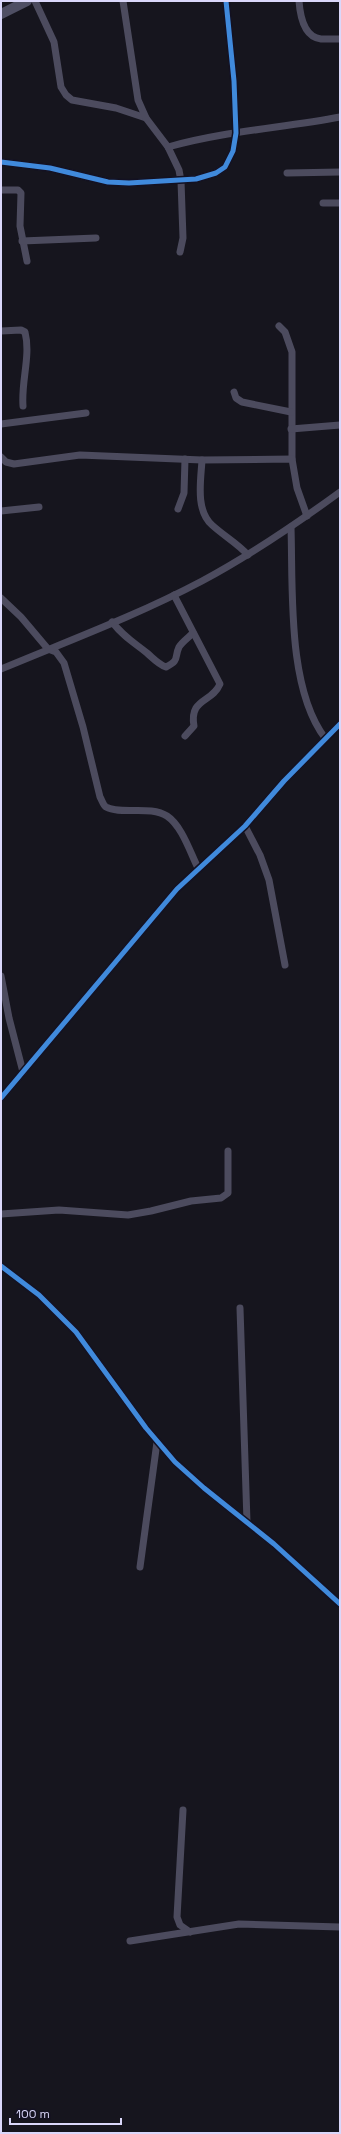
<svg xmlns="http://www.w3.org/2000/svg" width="341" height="2134" font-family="'Space Grotesk',sans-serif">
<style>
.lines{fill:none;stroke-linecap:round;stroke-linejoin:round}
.street{stroke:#4c4b5e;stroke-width:7}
.secondary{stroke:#4f4f64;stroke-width:10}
.cycleway-casing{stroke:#131122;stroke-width:8}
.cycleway{stroke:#408adc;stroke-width:5}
</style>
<rect width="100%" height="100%" fill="#16151e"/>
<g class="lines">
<g class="street">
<polyline points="35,1 54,42 61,87 66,95 72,100 116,108 146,118"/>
<polyline points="123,1 138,100 146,118 168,147 179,170 181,181 183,238 180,252"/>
<path d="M299,1C300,15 304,37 321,39C327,39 334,39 340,39"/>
<path d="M168,147C224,131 283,128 340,117"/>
<polyline points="1,162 50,168 108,182 129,183 196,179 216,173 225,167 233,151 236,133 234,81 226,1"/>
<polyline points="287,173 340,172"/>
<polyline points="1,190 18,190 21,193 20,226 27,261"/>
<polyline points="323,203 340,203"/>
<polyline points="22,241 96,238"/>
<polyline points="279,326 285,332 292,352 292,459"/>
<path d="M1,331L21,330L25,332C31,356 21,381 23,406"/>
<polyline points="234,392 236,398 242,402 291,412"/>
<polyline points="1,424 86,413"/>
<polyline points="291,429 340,425"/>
<polyline points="1,457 6,462 14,464 80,455 202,460 292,459 297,488 307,516"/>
<path d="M202,460C201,479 195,510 212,525C224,536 237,543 248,555"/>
<polyline points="178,509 184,493 185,459"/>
<polyline points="1,511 39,507"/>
<path d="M291,527C293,589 287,688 325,738"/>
<path d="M174,595L220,684C212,703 189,698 194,726L185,736"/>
<path d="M1,598L21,617L48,649L56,652L64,663L83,727L100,797C102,800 103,805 106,807C120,815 151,805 167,816C182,826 190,852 198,868"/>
<path d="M112,622C125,638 132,641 147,653C154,659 158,664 166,667C180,660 174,658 179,647C182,642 189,637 193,633"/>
<path d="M1,669C68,641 138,615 202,581C251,555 296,524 340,492"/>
<polyline points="245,826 260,855 269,880 285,965"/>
<polyline points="1,976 9,1018 23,1072"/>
<polyline points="1,1098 177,889 245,826 284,781 340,724"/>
<polyline points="1,1214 59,1210 128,1215 151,1211 191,1201 221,1198 228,1193 228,1151"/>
<polyline points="1,1266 39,1295 76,1332 146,1428 175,1462 204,1488 274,1544 340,1604"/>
<polyline points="240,1308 247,1522"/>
<polyline points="140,1567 157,1442"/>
<polyline points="183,1810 177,1917 180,1925 190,1932"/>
<polyline points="130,1941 239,1924 340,1927"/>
</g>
<polyline class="secondary" points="1,14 27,1"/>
<defs>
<g id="cycleway">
<polyline points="1,162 50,168 108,182 129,183 196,179 216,173 225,167 233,151 236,133 234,81 226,1"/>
<polyline points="1,1098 177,889 245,826 284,781 340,724"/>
<polyline points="1,1266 39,1295 76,1332 146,1428 175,1462 204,1488 274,1544 340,1604"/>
</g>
</defs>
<use href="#cycleway" class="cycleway-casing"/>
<use href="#cycleway" class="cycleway"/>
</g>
<rect width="341" height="2134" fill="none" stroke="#dad7fa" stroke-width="4"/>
<path d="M10 2118v6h111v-6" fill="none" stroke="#dad7fa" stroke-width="2"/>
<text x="16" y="2118" font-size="12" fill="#dad7fa" stroke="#131122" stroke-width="3" paint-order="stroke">100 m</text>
</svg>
